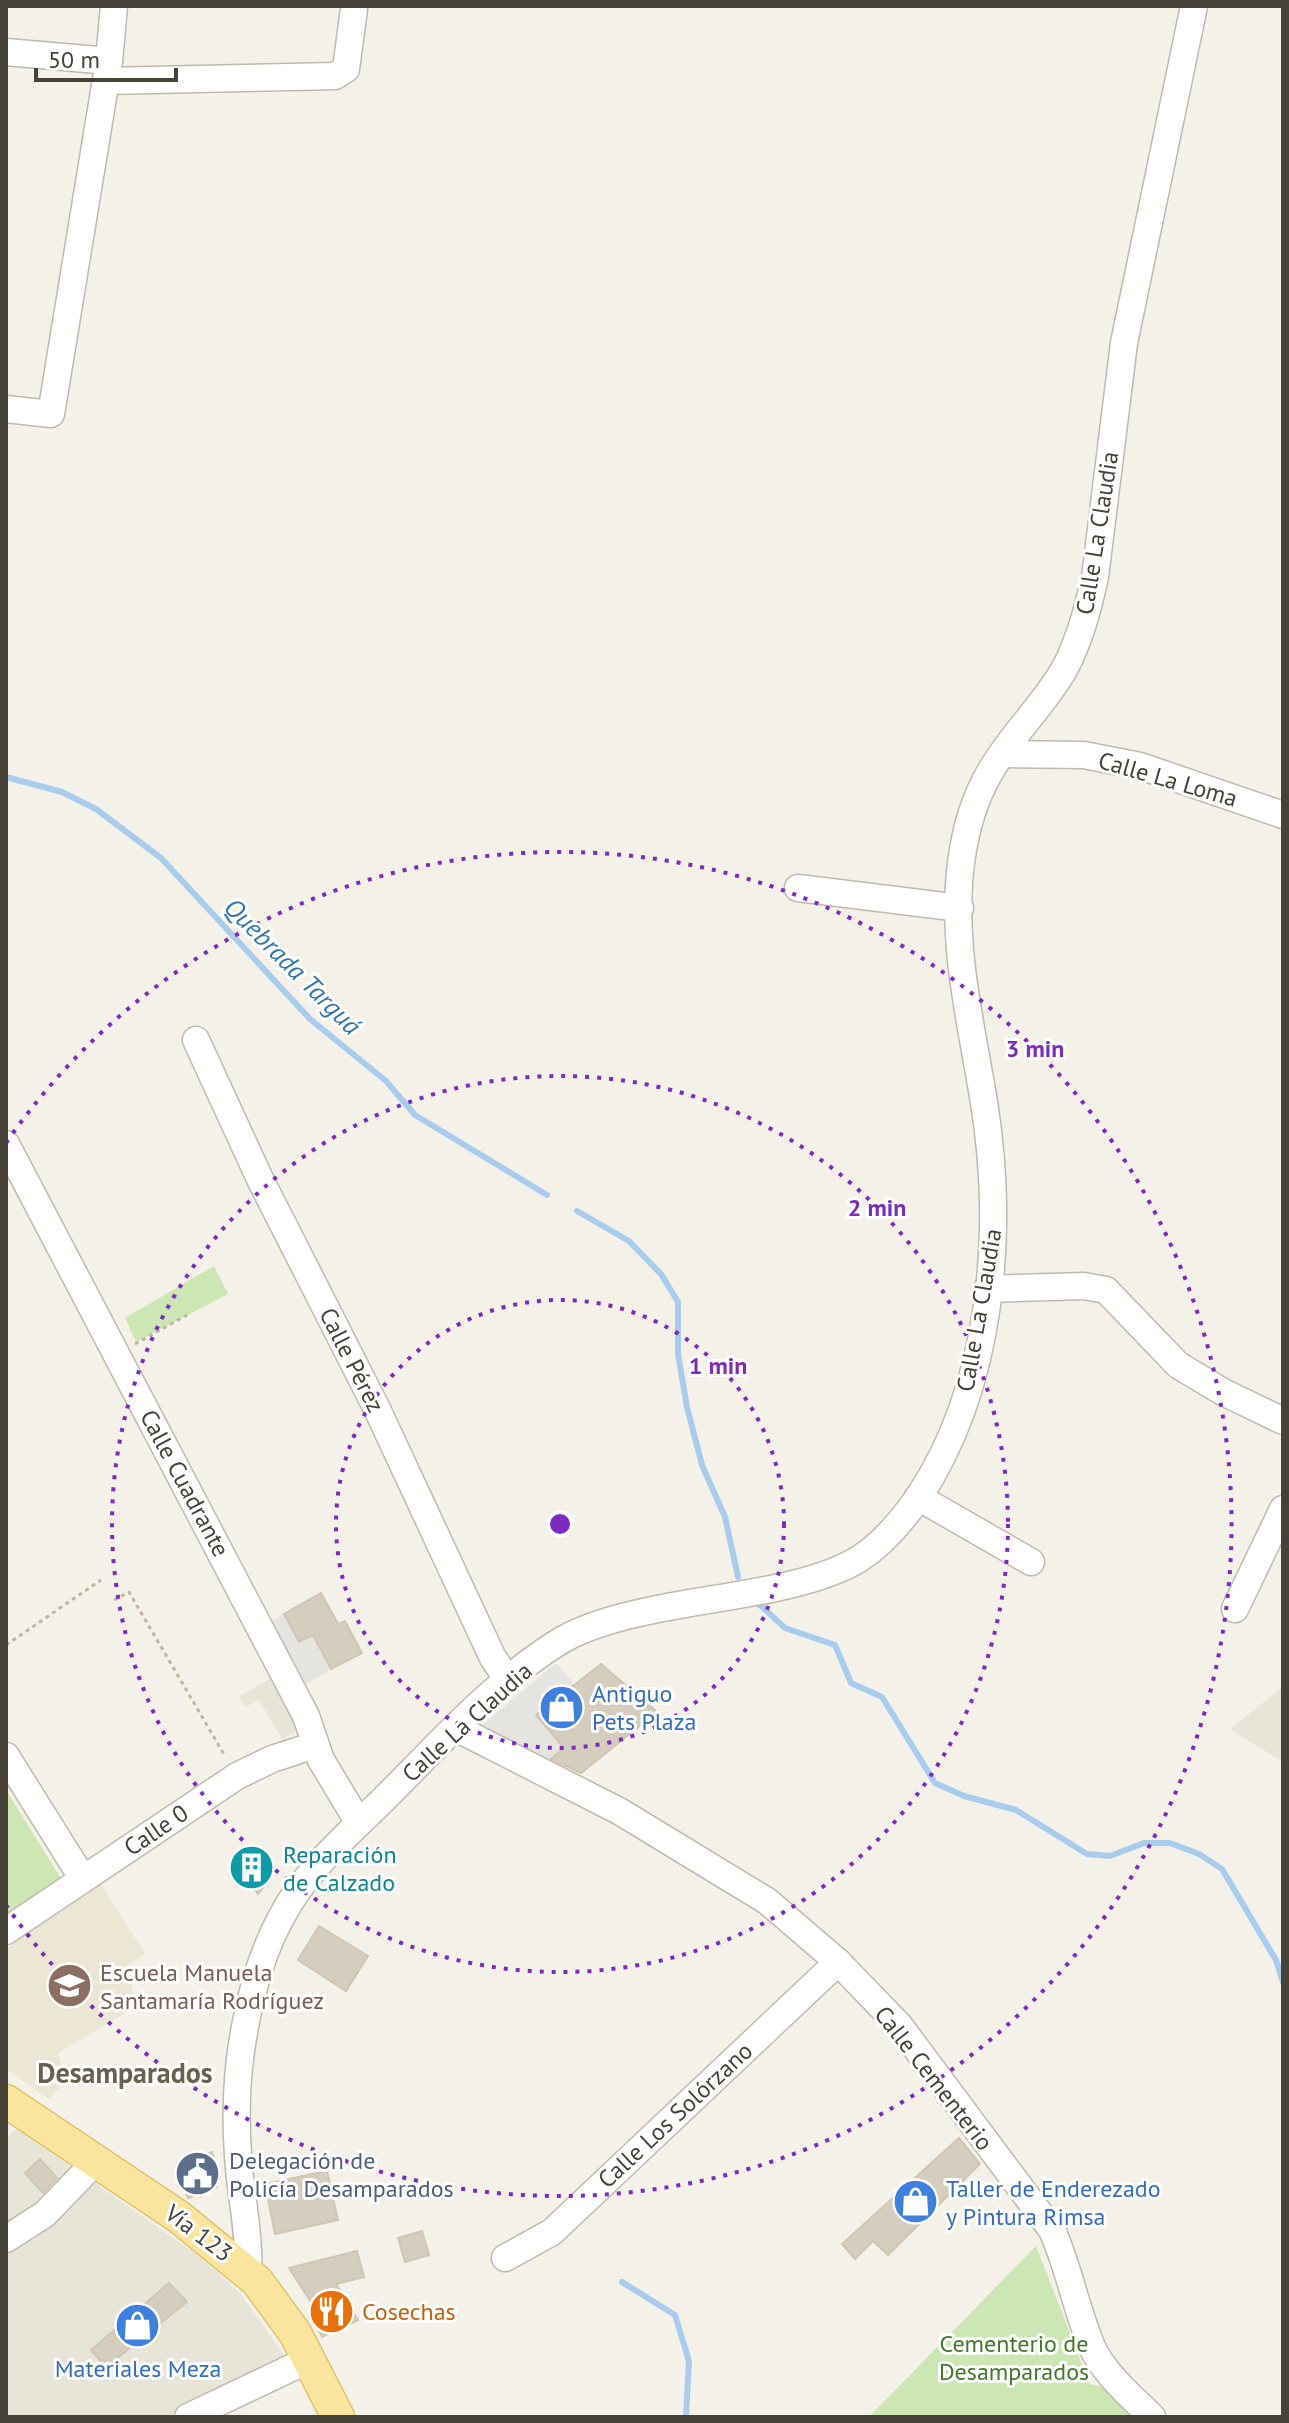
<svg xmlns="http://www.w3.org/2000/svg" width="1289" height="2423" font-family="'PT Sans',sans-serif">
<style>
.residential{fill:#e7e4d8}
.education{fill:#ece7d4}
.green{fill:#cce6b4}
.parking{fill:#e5e4e1}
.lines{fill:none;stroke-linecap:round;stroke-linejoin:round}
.stream{stroke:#a9cced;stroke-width:6}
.building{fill:#d5cebf;stroke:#cfc6b3;stroke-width:2}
.minor-casing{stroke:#bfbaac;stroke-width:29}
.major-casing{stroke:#dec46d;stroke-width:35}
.path{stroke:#c0b69e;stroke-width:3;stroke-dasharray:4 4;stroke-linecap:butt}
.minor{stroke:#fff;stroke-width:26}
.major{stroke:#f9e59d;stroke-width:32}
.ring{fill:none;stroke:#7b2cbf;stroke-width:4;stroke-dasharray:4 8}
.labels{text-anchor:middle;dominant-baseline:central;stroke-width:6;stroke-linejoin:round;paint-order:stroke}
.street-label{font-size:24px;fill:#474238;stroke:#fff}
.shop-label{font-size:24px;fill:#366cbe;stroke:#fff;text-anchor:start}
.culture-label{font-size:24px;fill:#0d838f;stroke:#fff;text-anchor:start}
.education-label{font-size:24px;fill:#785e54;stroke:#fff;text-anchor:start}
.service-label{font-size:24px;fill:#4e5e75;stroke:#fff;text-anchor:start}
.food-label{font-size:24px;fill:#c56008;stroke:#fff;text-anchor:start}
.park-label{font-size:24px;fill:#44772d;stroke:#fff}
.water-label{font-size:26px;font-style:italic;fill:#3573af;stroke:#fff}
.quarter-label{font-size:28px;font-weight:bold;fill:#69614f;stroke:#fff}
.centre{fill:#7b2cbf;stroke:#fff;stroke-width:4}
.ring-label{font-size:24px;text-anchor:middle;font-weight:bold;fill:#7b2cbf;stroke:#fff;stroke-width:6;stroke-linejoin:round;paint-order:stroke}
</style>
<rect width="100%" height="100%" fill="#f4f1e9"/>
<g class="residential">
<polygon points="270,1679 298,1730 282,1739 259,1700 245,1707 239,1696"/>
<polygon points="1283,1687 1283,1762 1230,1729"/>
<polygon points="17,2129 195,2253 240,2293 301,2379 218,2417 6,2417 6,2138"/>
</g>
<polygon class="education" points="101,1884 145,1954 129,1964 135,2007 58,2053 65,2082 49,2099 6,2069 6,1949"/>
<g class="green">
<polygon points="214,1266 228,1294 136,1342 125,1318"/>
<polygon points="6,1790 62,1880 6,1918"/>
<polygon points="1036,2246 1090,2384 1102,2387 1131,2417 869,2417"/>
</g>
<g class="parking">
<polygon points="284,1614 299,1642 313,1635 331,1669 306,1685 272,1621"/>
<polygon points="556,1663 573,1683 536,1715 564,1748 546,1763 481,1726"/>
</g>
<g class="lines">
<g class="stream">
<polyline points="6,777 62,792 96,809 161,858 310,1019 386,1081 415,1115 547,1195"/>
<polyline points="577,1211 629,1241 661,1274 678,1302 678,1354 687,1407 702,1465 725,1517 738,1577"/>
<polyline points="759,1604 785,1628 835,1645 851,1683 882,1697 935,1783 964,1796 1016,1810 1087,1854 1110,1856 1144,1843 1170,1843 1199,1854 1222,1869 1276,1960 1283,1982"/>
<polyline points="622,2282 675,2315 689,2361 686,2417"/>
</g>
</g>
<g class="building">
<polygon points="321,1593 338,1624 345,1621 362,1653 331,1669 313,1635 299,1642 284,1614"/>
<polygon points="601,1664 657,1712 581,1773 551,1759 564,1748 536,1715"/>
<polygon points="250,1847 271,1877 258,1894 234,1860"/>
<polygon points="319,1926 368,1956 346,1991 298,1960"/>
<polygon points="959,2138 980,2164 888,2255 873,2241 855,2259 842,2244"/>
<polygon points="212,2152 219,2173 212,2175 217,2187 188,2198 176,2166"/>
<polygon points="40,2159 57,2178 43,2193 25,2173"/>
<polygon points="327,2171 338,2220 275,2234 265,2184"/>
<polygon points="422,2231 429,2255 405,2262 398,2238"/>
<polygon points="357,2251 364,2277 336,2284 358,2320 322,2337 310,2313 316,2310 289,2268"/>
<polygon points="169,2283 187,2302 106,2367 91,2350"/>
</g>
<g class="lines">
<defs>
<g id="minor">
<polyline points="6,52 109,61"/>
<polyline points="106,81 335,76 346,69 354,9"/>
<polyline points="6,409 51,414 109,61 114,6"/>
<polyline points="1003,754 1084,755 1140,766 1283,815"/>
<polyline points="798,888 960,908"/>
<polyline points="196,1040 260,1179 378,1411 493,1658 508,1680"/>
<polyline points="6,1144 306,1716 321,1760 359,1823"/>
<polyline points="987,1289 1084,1286 1106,1290 1178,1365 1223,1392 1283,1421"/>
<polyline points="918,1497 1031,1562"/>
<polyline points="1235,1609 1283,1509"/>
<path d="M456,1728L619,1811L767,1901L838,1962L899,2025L1052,2230C1069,2268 1076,2309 1092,2347C1105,2375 1131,2396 1152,2417"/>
<polyline points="6,1756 83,1879"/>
<polyline points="6,1931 237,1776 272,1759 315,1745"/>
<polyline points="6,2239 45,2214 97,2160"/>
<polyline points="505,2258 552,2232 838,1962"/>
<path d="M248,2271C250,2232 240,2194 238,2155C235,2113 237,2068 245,2027C252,1989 263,1950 282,1916C307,1868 349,1834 387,1796C441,1742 496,1680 562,1640C588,1625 623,1616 653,1610C712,1597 809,1590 859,1559C884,1543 902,1521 918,1498C994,1384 1005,1227 983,1096C970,1019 951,942 961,863C965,832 974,799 990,772C1011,735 1044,705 1065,668C1080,639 1088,609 1095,577L1124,343L1194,6"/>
<polyline points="188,2417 310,2359"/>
</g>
<polyline id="major" points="6,2101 179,2217 257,2281 295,2333 338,2417"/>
</defs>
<use href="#minor" class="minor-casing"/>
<use href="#major" class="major-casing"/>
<g class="path">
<polyline points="135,1344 187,1315"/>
<polyline points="114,1600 129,1592 225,1756"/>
<polyline points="6,1645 101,1580"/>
</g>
<use href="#minor" class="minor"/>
<use href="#major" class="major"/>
</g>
<g class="ring">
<circle cx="560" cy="1524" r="224"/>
<circle cx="560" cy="1524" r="448"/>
<path d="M6 1143A672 672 0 1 1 6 1905"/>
</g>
<defs>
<symbol id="shop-disc" viewBox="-11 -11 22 22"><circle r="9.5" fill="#3f7fe0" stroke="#fff"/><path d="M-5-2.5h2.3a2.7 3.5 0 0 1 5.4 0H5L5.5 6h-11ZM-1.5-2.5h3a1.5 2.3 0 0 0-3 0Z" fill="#fff"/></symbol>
<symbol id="building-disc" viewBox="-11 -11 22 22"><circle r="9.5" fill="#0f9aa8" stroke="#fff"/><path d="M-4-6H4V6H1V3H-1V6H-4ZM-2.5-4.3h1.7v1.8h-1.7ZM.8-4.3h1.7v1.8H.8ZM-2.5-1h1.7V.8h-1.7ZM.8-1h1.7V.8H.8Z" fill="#fff"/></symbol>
<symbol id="school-disc" viewBox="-11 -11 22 22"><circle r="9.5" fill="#8d6e63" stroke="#fff"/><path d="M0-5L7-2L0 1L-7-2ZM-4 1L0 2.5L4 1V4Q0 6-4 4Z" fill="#fff"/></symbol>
<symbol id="civic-disc" viewBox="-11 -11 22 22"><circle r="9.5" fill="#5c6f8a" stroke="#fff"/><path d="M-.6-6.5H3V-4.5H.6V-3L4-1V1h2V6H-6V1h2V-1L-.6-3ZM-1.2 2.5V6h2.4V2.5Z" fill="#fff"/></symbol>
<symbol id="restaurant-disc" viewBox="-11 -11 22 22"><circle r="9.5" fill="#e8710a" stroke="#fff"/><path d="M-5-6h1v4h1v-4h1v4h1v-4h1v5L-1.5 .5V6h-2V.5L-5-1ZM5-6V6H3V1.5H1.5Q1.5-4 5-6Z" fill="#fff"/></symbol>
</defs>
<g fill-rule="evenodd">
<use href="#shop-disc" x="536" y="1682" width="51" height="51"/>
<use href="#building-disc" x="226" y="1842" width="51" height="51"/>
<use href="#school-disc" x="44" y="1960" width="51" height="51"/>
<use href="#civic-disc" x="172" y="2148" width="51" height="51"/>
<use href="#shop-disc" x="890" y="2176" width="51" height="51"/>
<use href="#restaurant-disc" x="306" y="2286" width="51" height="51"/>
<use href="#shop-disc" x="112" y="2300" width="51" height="51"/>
</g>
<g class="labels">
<g class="street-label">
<text transform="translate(1097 533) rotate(-81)">Calle La Claudia</text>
<text transform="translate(1168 779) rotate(16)">Calle La Loma</text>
<text transform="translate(979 1310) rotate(-80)">Calle La Claudia</text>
<text transform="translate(352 1360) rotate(63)">Calle Pérez</text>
<text transform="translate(185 1483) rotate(62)">Calle Cuadrante</text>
<text transform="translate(467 1722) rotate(-42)">Calle La Claudia</text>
<text transform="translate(156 1830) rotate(-34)">Calle 0</text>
<text transform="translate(934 2078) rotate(52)">Calle Cementerio</text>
<text transform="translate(675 2115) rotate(-43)">Calle Los Solórzano</text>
<text transform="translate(199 2233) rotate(37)">Vía 123</text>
</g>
<g class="shop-label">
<text x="592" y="1693">Antiguo<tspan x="592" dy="28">Pets Plaza</tspan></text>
<text x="946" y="2188">Taller de Enderezado<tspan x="946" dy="28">y Pintura Rimsa</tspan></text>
<text x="138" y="2368" text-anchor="middle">Materiales Meza</text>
</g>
<g class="culture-label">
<text x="283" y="1854">Reparación<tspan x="283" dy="28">de Calzado</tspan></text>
</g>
<g class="education-label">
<text x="100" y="1972">Escuela Manuela<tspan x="100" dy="28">Santamaría Rodríguez</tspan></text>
</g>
<g class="service-label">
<text x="229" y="2160">Delegación de<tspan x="229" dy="28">Policía Desamparados</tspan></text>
</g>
<g class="food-label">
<text x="362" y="2311">Cosechas</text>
</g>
<g class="park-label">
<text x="1014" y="2343">Cementerio de<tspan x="1014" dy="28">Desamparados</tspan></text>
</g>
<g class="water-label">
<text transform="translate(293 966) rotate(45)">Quebrada Targuá</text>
</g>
<g class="quarter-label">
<text x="125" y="2072">Desamparados</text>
</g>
</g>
<circle cx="560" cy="1524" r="12" class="centre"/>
<g class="ring-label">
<text x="1035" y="1057">3 min</text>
<text x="877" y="1216">2 min</text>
<text x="718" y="1374">1 min</text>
</g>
<rect width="1289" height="2423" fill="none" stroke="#474238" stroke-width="16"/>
<path d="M36 68v12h140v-12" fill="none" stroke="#474238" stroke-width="4"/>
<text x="48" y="68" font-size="24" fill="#474238" stroke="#ffffff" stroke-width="6" paint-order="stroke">50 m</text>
</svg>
